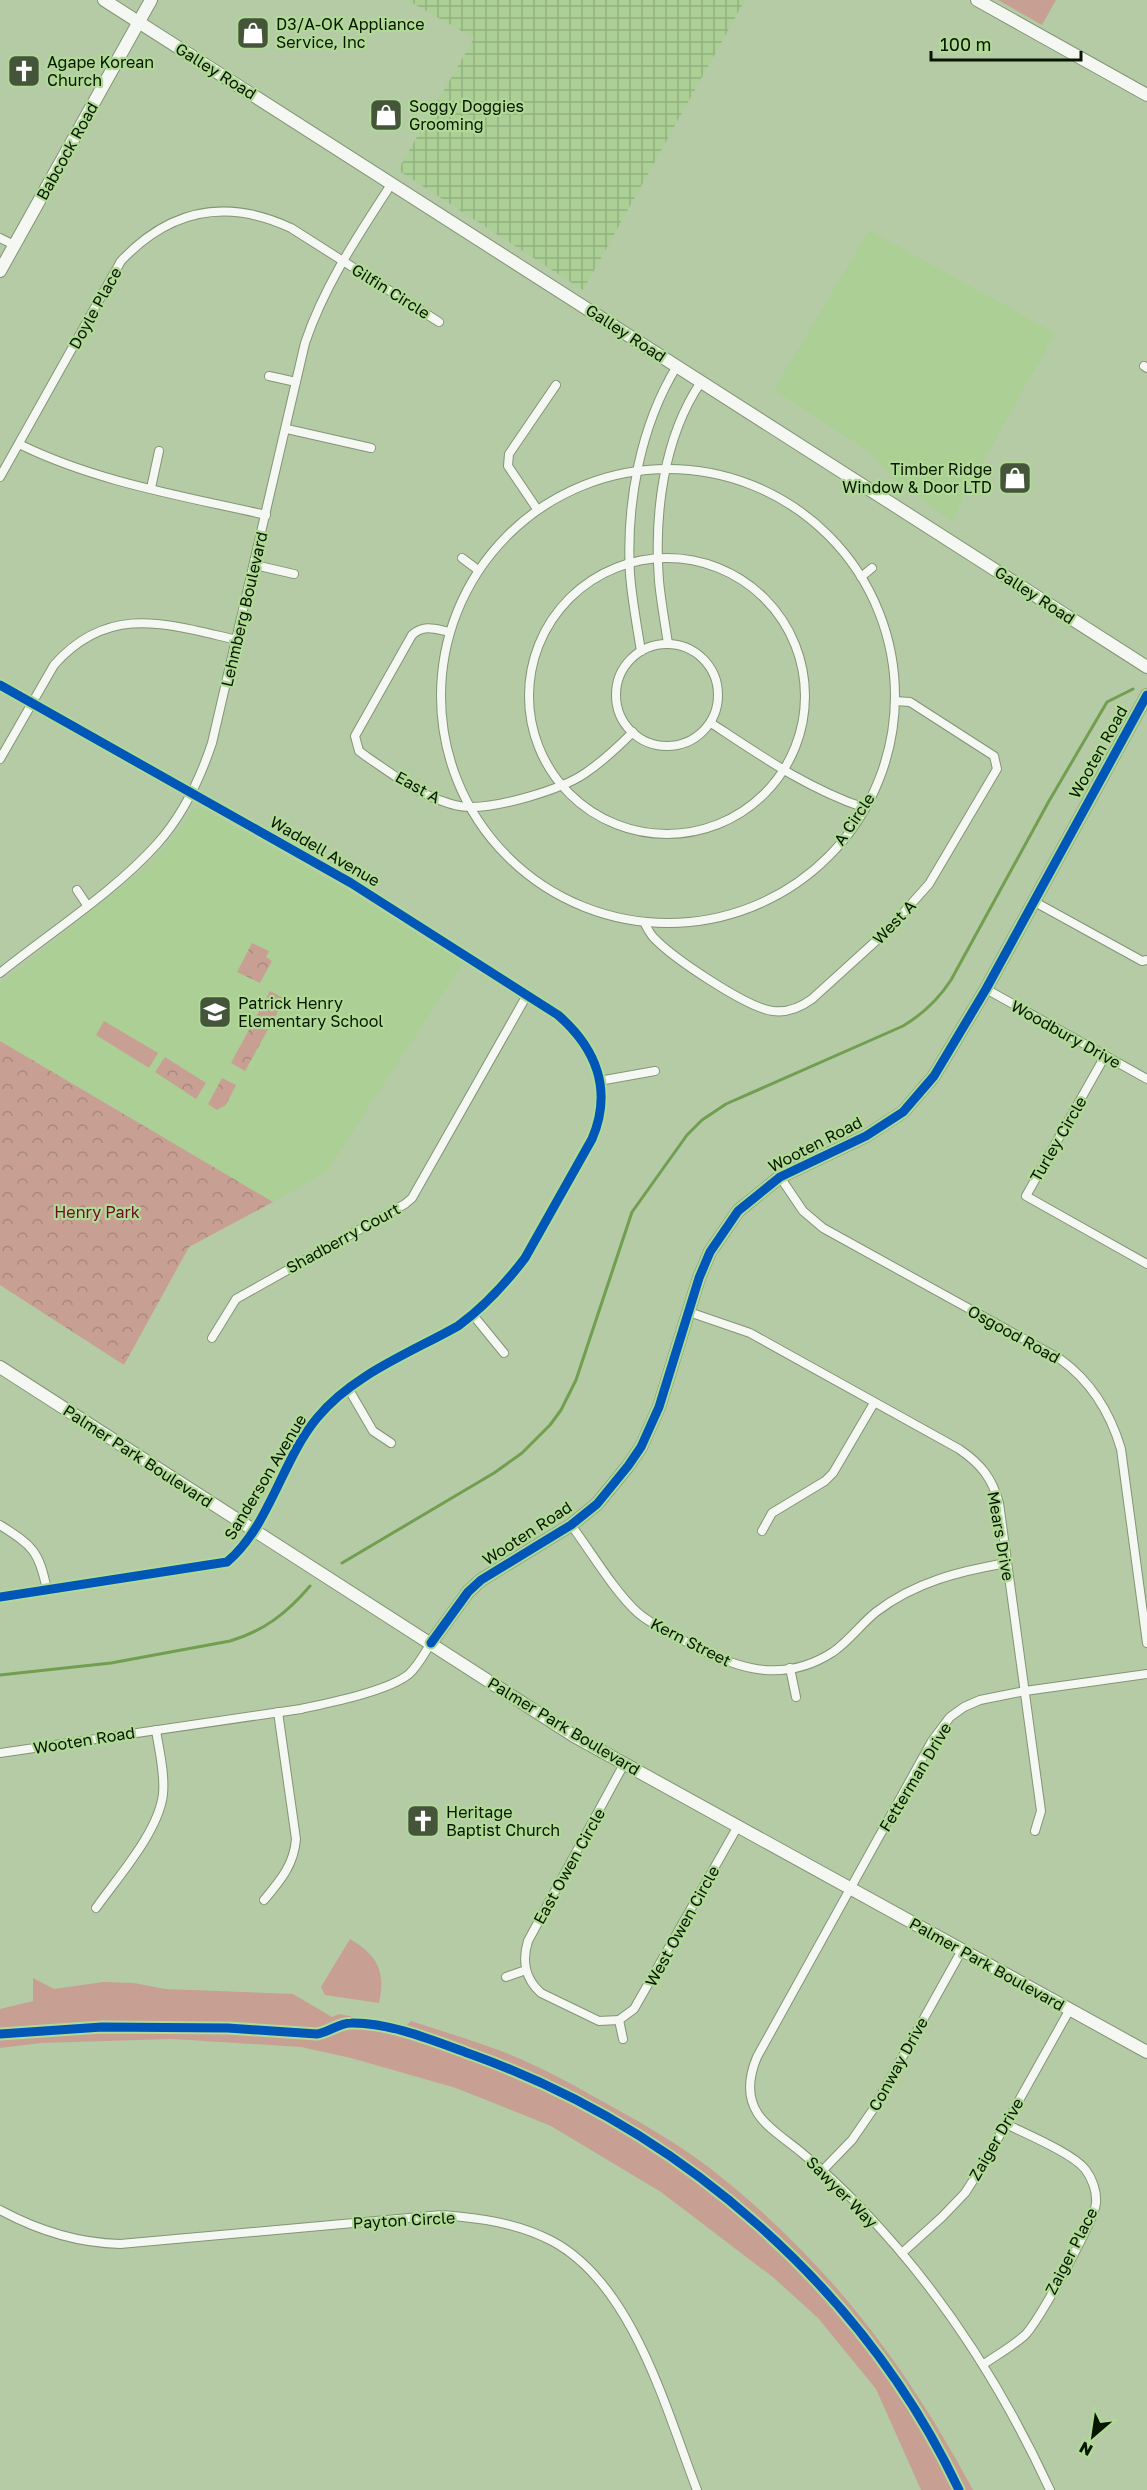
<svg xmlns="http://www.w3.org/2000/svg" width="1147" height="2490" font-family="'Golos Text',sans-serif">
<style>
.built{fill:#accf96}
.industrial{fill:url(#industrial-grid)}
.grass{fill:#c7a093}
.park{fill:url(#park-crowns)}
.lines{fill:none;stroke-linecap:round;stroke-linejoin:round}
.stream{stroke:#729e4f;stroke-width:3}
.street-casing{stroke:#839577;stroke-width:10}
.secondary-casing{stroke:#839577;stroke-width:14}
.street{stroke:#f4f7f2;stroke-width:8}
.secondary{stroke:#f4f7f2;stroke-width:12}
.cycleway-casing{stroke:#b0da96;stroke-width:13}
.cycleway{stroke:#0057b8;stroke-width:9}
.labels{text-anchor:middle;dominant-baseline:central;stroke-width:4.5;stroke-linejoin:round;paint-order:stroke}
.poi-label{font-size:16px;fill:#081600;stroke:#b0da96;text-anchor:start}
.street-label{font-size:16px;fill:#081600;stroke:#b0da96}
.park-label{font-size:16px;fill:#720826;stroke:#b0da96}
</style>
<defs>
<pattern id="industrial-grid" width="8" height="8" patternUnits="userSpaceOnUse" patternTransform="scale(1.5)"><rect width="8" height="8" fill="#accf96"/><path d="M0 4h8M4 0v8" fill="none" stroke="#92b180"/></pattern>
<pattern id="park-crowns" width="20" height="18" patternUnits="userSpaceOnUse" patternTransform="scale(1.5)"><rect width="20" height="18" fill="#c7a093"/><path d="M2 6a3 3 0 1 1 6 0M12 15a3 3 0 1 1 6 0" fill="none" stroke="#a9897d"/></pattern>
</defs>
<rect width="100%" height="100%" fill="#b4cba5"/>
<g class="built">
<polygon points="869,230 1055,333 963,498 953,522 895,480 867,450 774,390"/>
<polygon points="198,806 349,891 463,963 327,1171 273,1202 0,1041 0,984 149,865 171,840 192,810"/>
</g>
<polygon class="industrial" points="407,0 745,0 583,290 398,170 474,38"/>
<g class="grass">
<polygon points="998,0 1056,0 1042,25"/>
<polygon points="104,1021 158,1053 149,1068 96,1035"/>
<path d="M350,1939C377,1955 386,1971 379,2003L325,1995L321,1987Z"/>
<path d="M33,1978L54,1989L103,1982L134,1983L165,1989L293,1994L332,2017L339,2014L405,2027L411,2021C441,2031 472,2040 501,2051C540,2066 575,2086 611,2106C645,2125 680,2145 711,2169C825,2258 905,2363 973,2490H921L876,2389L818,2318L774,2278L661,2192L551,2126L456,2088L351,2058L301,2047L172,2039L41,2043L0,2048V2009L33,2001Z"/>
</g>
<g class="park">
<polygon points="252,943 269,951 266,957 272,961 260,983 237,972"/>
<polygon points="270,991 285,999 245,1071 231,1063"/>
<polygon points="0,1041 273,1202 189,1247 124,1365 0,1285"/>
<polygon points="165,1057 206,1083 196,1099 155,1072"/>
<polygon points="222,1078 236,1085 226,1105 217,1110 208,1104"/>
</g>
<g class="lines">
<g class="stream">
<path d="M342,1563L494,1473L522,1453L550,1425L561,1410L576,1380L632,1212L687,1135L702,1120L726,1104L903,1026C923,1014 938,1000 951,980L1049,801L1107,702L1133,689"/>
<path d="M0,1675L111,1663L230,1641C264,1631 287,1613 310,1586"/>
</g>
<defs>
<g id="street">
<polyline points="0,238 14,245"/>
<polyline points="1144,366 1147,368"/>
<polyline points="269,376 296,382"/>
<polyline points="287,429 371,448"/>
<path d="M19,444C96,482 183,496 266,515"/>
<circle cx="668" cy="696" r="227"/>
<path d="M0,477L121,261C170,209 227,198 291,228L439,322"/>
<polyline points="151,488 159,451"/>
<polyline points="537,509 508,466 509,454 556,385"/>
<polyline points="462,558 478,570"/>
<circle cx="667" cy="696" r="138"/>
<polyline points="255,565 294,574"/>
<polyline points="861,577 872,568"/>
<path d="M450,632C435,629 424,624 412,635L355,736L359,751L367,757C391,773 415,792 442,801C450,804 461,807 469,807C498,808 560,790 584,774C602,762 618,747 633,732"/>
<path d="M668,644C665,623 661,602 659,581C654,515 663,438 701,382"/>
<circle cx="667" cy="695" r="51"/>
<path d="M641,651C637,626 632,600 630,574C626,504 640,426 677,366"/>
<path d="M0,685L351,883L558,1015C596,1048 613,1090 592,1139L525,1258C506,1283 484,1307 458,1326C410,1353 352,1375 317,1418C282,1460 269,1527 227,1562L0,1597"/>
<path d="M711,723C761,756 808,789 865,808"/>
<path d="M0,759L54,665C109,603 167,624 237,640"/>
<polyline points="77,890 87,905"/>
<polyline points="1033,901 1142,961 1147,960"/>
<path d="M644,922C647,928 650,934 654,938C673,958 747,1008 773,1011C788,1013 801,1007 812,999L888,930L929,884L997,769L994,756L910,702L895,701"/>
<path d="M0,973C51,932 114,892 157,844C183,815 200,779 212,743L305,343C325,284 359,234 392,183"/>
<polyline points="986,989 1147,1079"/>
<polyline points="1105,1056 1026,1196 1147,1264"/>
<polyline points="599,1081 655,1071"/>
<path d="M780,1177L803,1211L823,1228L1060,1359C1092,1382 1110,1412 1121,1449L1147,1643"/>
<path d="M689,1312L750,1333L959,1449C981,1464 992,1478 999,1503L1041,1811L1035,1831"/>
<polyline points="473,1315 504,1353"/>
<polyline points="212,1338 236,1299 405,1204 412,1198 527,995"/>
<polyline points="348,1388 373,1431 391,1443"/>
<path d="M0,1525C33,1546 39,1551 47,1590"/>
<path d="M571,1525C590,1550 614,1591 637,1612C649,1623 665,1630 679,1638C729,1666 779,1687 833,1652C849,1641 861,1624 876,1612C915,1582 960,1571 1007,1563"/>
<polyline points="762,1531 772,1513 825,1481 833,1473 874,1403"/>
<polyline points="790,1668 796,1697"/>
<path d="M0,1753L301,1709C328,1703 389,1691 409,1674C418,1666 424,1654 431,1643"/>
<path d="M624,1764L528,1941C522,1960 525,1979 541,1993L599,2021L619,2020L634,2009L738,1826"/>
<path d="M264,1900C280,1881 294,1865 296,1839L278,1712"/>
<path d="M96,1908C118,1877 159,1831 163,1794C165,1773 159,1750 156,1730"/>
<polyline points="506,1977 526,1970"/>
<polyline points="619,2020 623,2039"/>
<polyline points="823,2170 852,2140 874,2108 962,1950"/>
<path d="M0,2210C37,2230 78,2243 120,2244L442,2215C480,2218 518,2223 552,2241C633,2284 666,2410 697,2490"/>
<polyline points="902,2253 942,2217 965,2193 983,2165 1070,2009"/>
<path d="M984,2364C997,2355 1013,2346 1025,2335C1038,2322 1095,2220 1096,2203C1097,2191 1092,2178 1085,2169C1072,2153 1026,2134 1006,2124"/>
<path d="M1050,2490C1002,2386 941,2291 862,2209C843,2189 823,2170 802,2153C788,2141 768,2129 758,2114C746,2096 749,2076 757,2057L932,1741L950,1717L964,1707L980,1700L1025,1691L1147,1674"/>
</g>
<g id="secondary">
<polyline points="104,0 1147,667"/>
<polyline points="977,0 1147,95"/>
<polyline points="0,271 151,0"/>
<polyline points="0,1367 574,1736 1147,2052"/>
<polyline points="431,1643 468,1592 481,1580 571,1525 597,1504 628,1466 641,1447 659,1407 699,1278 710,1252 738,1211 780,1177 866,1136 903,1112 934,1076 986,989 1147,695"/>
</g>
</defs>
<use href="#street" class="street-casing"/>
<use href="#secondary" class="secondary-casing"/>
<use href="#street" class="street"/>
<use href="#secondary" class="secondary"/>
<defs>
<g id="cycleway">
<path d="M0,685L351,883L558,1015C596,1048 613,1090 592,1139L525,1258C506,1283 484,1307 458,1326C410,1353 352,1375 317,1418C282,1460 269,1527 227,1562L0,1597"/>
<polyline points="431,1643 468,1592 481,1580 571,1525 597,1504 628,1466 641,1447 659,1407 699,1278 710,1252 738,1211 780,1177 866,1136 903,1112 934,1076 986,989 1147,695"/>
<path d="M0,2034L102,2027L228,2028L317,2034C329,2032 339,2023 351,2023C390,2022 437,2042 473,2055C681,2130 864,2289 959,2490"/>
</g>
</defs>
<use href="#cycleway" class="cycleway-casing"/>
<use href="#cycleway" class="cycleway"/>
</g>
<defs>
<symbol id="shop-square" viewBox="-11 -11 22 22"><rect x="-9" y="-9" width="18" height="18" rx="4" fill="#44553a" stroke="#b0da96"/><path d="M-5-2.5h2.3a2.7 3.5 0 0 1 5.4 0H5L5.5 6h-11ZM-1.5-2.5h3a1.5 2.3 0 0 0-3 0Z" fill="#fff"/></symbol>
<symbol id="church-square" viewBox="-11 -11 22 22"><rect x="-9" y="-9" width="18" height="18" rx="4" fill="#44553a" stroke="#b0da96"/><path d="M-1.2-6h2.4v3.5h3.3v2.4h-3.3V6h-2.4V-.1h-3.3v-2.4h3.3Z" fill="#fff"/></symbol>
<symbol id="school-square" viewBox="-11 -11 22 22"><rect x="-9" y="-9" width="18" height="18" rx="4" fill="#44553a" stroke="#b0da96"/><path d="M0-5L7-2L0 1L-7-2ZM-4 1L0 2.5L4 1V4Q0 6-4 4Z" fill="#fff"/></symbol>
</defs>
<g fill-rule="evenodd">
<use href="#shop-square" x="234" y="14" width="38" height="38"/>
<use href="#church-square" x="5" y="52" width="38" height="38"/>
<use href="#shop-square" x="367" y="96" width="38" height="38"/>
<use href="#shop-square" x="996" y="459" width="38" height="38"/>
<use href="#school-square" x="196" y="993" width="38" height="38"/>
<use href="#church-square" x="404" y="1802" width="38" height="38"/>
</g>
<g class="labels">
<g class="poi-label">
<text x="276" y="24">D3/A-OK Appliance<tspan x="276" dy="18">Service, Inc</tspan></text>
<text x="47" y="62">Agape Korean<tspan x="47" dy="18">Church</tspan></text>
<text x="409" y="106">Soggy Doggies<tspan x="409" dy="18">Grooming</tspan></text>
<text x="992" y="469" text-anchor="end">Timber Ridge<tspan x="992" dy="18">Window &amp; Door LTD</tspan></text>
<text x="238" y="1003">Patrick Henry<tspan x="238" dy="18">Elementary School</tspan></text>
<text x="446" y="1812">Heritage<tspan x="446" dy="18">Baptist Church</tspan></text>
</g>
<g class="street-label">
<text transform="translate(216 71) rotate(32)">Galley Road</text>
<text transform="translate(67 151) rotate(-61)">Babcock Road</text>
<text transform="translate(391 291) rotate(32)">Gilfin Circle</text>
<text transform="translate(95 308) rotate(-61)">Doyle Place</text>
<text transform="translate(626 333) rotate(33)">Galley Road</text>
<text transform="translate(1035 595) rotate(33)">Galley Road</text>
<text transform="translate(244 609) rotate(-77)">Lehmberg Boulevard</text>
<text transform="translate(1098 752) rotate(-61)">Wooten Road</text>
<text transform="translate(418 787) rotate(29)">East A</text>
<text transform="translate(854 819) rotate(-56)">A Circle</text>
<text transform="translate(325 851) rotate(30)">Waddell Avenue</text>
<text transform="translate(894 922) rotate(-46)">West A</text>
<text transform="translate(1066 1034) rotate(29)">Woodbury Drive</text>
<text transform="translate(1058 1139) rotate(-60)">Turley Circle</text>
<text transform="translate(815 1144) rotate(-27)">Wooten Road</text>
<text transform="translate(343 1238) rotate(-29)">Shadberry Court</text>
<text transform="translate(1014 1334) rotate(29)">Osgood Road</text>
<text transform="translate(138 1456) rotate(33)">Palmer Park Boulevard</text>
<text transform="translate(265 1477) rotate(-59)">Sanderson Avenue</text>
<text transform="translate(527 1533) rotate(-33)">Wooten Road</text>
<text transform="translate(1001 1536) rotate(80)">Mears Drive</text>
<text transform="translate(691 1642) rotate(27)">Kern Street</text>
<text transform="translate(564 1726) rotate(31)">Palmer Park Boulevard</text>
<text transform="translate(84 1740) rotate(-9)">Wooten Road</text>
<text transform="translate(915 1777) rotate(-59)">Fetterman Drive</text>
<text transform="translate(569 1866) rotate(-61)">East Owen Circle</text>
<text transform="translate(682 1926) rotate(-61)">West Owen Circle</text>
<text transform="translate(987 1964) rotate(29)">Palmer Park Boulevard</text>
<text transform="translate(898 2064) rotate(-61)">Conway Drive</text>
<text transform="translate(996 2139) rotate(-60)">Zaiger Drive</text>
<text transform="translate(842 2192) rotate(45)">Sawyer Way</text>
<text transform="translate(404 2220) rotate(-3)">Payton Circle</text>
<text transform="translate(1071 2251) rotate(-63)">Zaiger Place</text>
</g>
<g class="park-label">
<text x="97" y="1212">Henry Park</text>
</g>
</g>
<g transform="translate(1093 2436) rotate(209)" stroke="#b0da96" stroke-width="4.5" paint-order="stroke">
<path d="M0-4.5L10 22L0 15L-10 22Z" fill="#081600"/>
<text y="-9" font-size="16" font-weight="bold" text-anchor="middle" fill="#081600">N</text>
</g>
<path d="M931 51v9h150v-9" fill="none" stroke="#081600" stroke-width="3"/>
<text x="940" y="51" font-size="18" fill="#081600" stroke="#b0da96" stroke-width="4.5" paint-order="stroke">100 m</text>
</svg>
